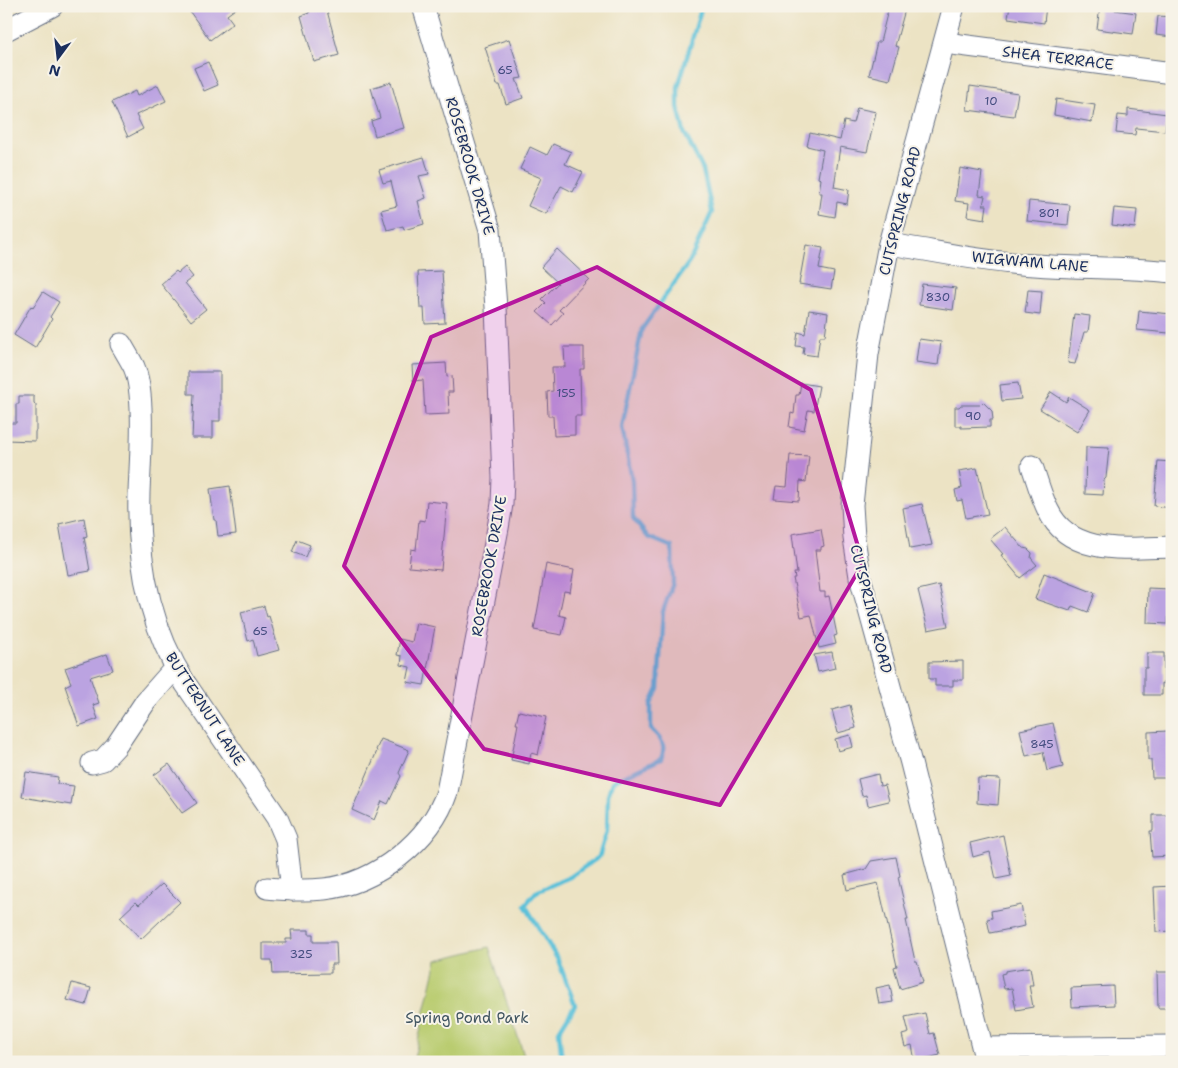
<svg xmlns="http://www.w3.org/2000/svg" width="1178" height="1068" font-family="'Shantell Sans',sans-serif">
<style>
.green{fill:#b9cc70;stroke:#6a7e67}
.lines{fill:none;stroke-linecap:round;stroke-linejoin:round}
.stream{stroke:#5bc1d9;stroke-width:4.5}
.building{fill:#bba3e1}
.minor-casing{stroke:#646e82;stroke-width:23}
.minor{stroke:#fff;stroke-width:21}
.marked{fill:#b5179e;fill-opacity:0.2;stroke:#b5179e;stroke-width:4;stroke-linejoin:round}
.labels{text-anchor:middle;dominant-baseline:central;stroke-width:4;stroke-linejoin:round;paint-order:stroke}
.number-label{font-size:12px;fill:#434c7f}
.street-label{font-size:15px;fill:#1b2f5e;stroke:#f7f3e8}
.park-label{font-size:15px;fill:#425662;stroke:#f7f3e8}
</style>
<rect width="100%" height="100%" fill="#f7f3e8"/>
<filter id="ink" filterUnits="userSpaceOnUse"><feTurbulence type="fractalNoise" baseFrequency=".02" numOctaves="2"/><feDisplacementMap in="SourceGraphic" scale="10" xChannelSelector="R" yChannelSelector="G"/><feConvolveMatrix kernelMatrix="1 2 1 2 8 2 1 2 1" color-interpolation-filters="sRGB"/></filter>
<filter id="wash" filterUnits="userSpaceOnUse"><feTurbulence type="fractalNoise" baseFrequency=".0096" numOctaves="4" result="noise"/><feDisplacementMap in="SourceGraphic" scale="20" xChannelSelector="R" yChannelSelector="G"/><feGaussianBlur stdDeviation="1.12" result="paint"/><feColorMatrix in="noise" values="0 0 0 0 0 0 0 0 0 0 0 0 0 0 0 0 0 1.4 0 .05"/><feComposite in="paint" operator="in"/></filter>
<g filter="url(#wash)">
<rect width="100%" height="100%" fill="#ece3c4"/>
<polygon class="green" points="489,947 526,1062 413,1062 437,960"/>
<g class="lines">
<path class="stream" d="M562,1062L559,1031L575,1005L558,960L525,905L536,892L570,877L599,857L607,830L608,795L612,782L661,759C667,745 661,739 651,729V704L658,689L663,611L673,583L672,547L648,537L633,518L632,480L622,427L642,329L690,261L712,212L703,170L684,132L678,107V87L702,6"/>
</g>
<g id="blocks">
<g class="building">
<polygon points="197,6 239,6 227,15 233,23 210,40 190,12"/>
<polygon points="889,6 906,6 895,46 899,47 890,80 869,75 877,42 880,42"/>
<polygon points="1010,6 1046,6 1044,23 1008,18"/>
<polygon points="1100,6 1115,6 1115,10 1136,13 1133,34 1097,29"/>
<polygon points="326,7 339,55 314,62 301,16 309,13 309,11"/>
<polygon points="1158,16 1172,17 1172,37 1156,35"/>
<polygon points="509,39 522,78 516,79 523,98 506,104 500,85 497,85 485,47"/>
<polygon points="208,62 218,85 204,91 194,68"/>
<polygon points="391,82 404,128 375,136 371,121 380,118 371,88"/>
<polygon points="158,85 166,101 136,115 143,129 128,137 112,102 135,91 137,96"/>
<polygon points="970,86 1018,93 1014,116 967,110"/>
<polygon points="1056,99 1095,105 1092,122 1054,115"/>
<polygon points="857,108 876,112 867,152 840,147 834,187 849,190 847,204 837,202 835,217 819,214 822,193 819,193 821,179 818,178 823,150 807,146 810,133 840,140 844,121 853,123"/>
<polygon points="1128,109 1167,114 1165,131 1136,128 1135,135 1116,133 1118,115 1128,116"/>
<polygon points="553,144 571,152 565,164 583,172 573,192 561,186 546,214 528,206 541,178 520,169 530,147 547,155"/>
<polygon points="424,157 429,174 419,176 426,198 418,201 424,224 404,230 403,226 387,230 381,210 397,206 391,181 383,183 379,170"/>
<polygon points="960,168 982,172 979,195 985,196 983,205 987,205 985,219 967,216 969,203 955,201"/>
<polygon points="1029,201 1070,205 1068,225 1027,221"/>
<polygon points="1114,208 1137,210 1135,228 1112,225"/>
<polygon points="806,245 823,248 819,269 834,272 831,289 799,284"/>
<polygon points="557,249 589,279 559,310 563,313 552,325 537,312 546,303 542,299 558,283 541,267"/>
<polygon points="185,267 193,277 185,283 206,309 191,321 161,284 176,271 178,273"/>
<polygon points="442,271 445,323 425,324 424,308 420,308 418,272"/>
<polygon points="922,284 956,288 953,310 919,305"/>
<polygon points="1028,290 1042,291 1040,315 1025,313"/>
<polygon points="43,292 59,302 50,317 52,319 35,348 14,335 31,306 33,308"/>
<polygon points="809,310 828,313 825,336 820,336 817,356 803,354 804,347 796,346 798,332 805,334"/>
<polygon points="1139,311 1172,314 1172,331 1169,331 1169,333 1137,330"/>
<polygon points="1074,314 1090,316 1088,332 1084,332 1075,364 1068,363"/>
<polygon points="919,339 941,342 938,365 916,362"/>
<polygon points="564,347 584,347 584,369 580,369 581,416 575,416 575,435 554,436 553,416 548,416 547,392 553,391 552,367 565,367"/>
<polygon points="446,363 447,377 452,376 453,392 448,392 449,414 425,415 423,380 413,381 412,365"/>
<polygon points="188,372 220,372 220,421 213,421 213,438 192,438 194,394 188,394"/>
<polygon points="801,383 819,386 814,411 808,410 804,430 789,427 791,413 794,414 796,395 799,395"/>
<polygon points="1018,383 1021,399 1002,401 1000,385"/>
<polygon points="1051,392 1066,402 1069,397 1090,410 1077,432 1040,409"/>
<polygon points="19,396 34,396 34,403 36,405 36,430 35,432 35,441 6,440 6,423 16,423 16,404 19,404"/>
<polygon points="983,402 992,411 993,420 990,420 990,427 961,428 961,426 955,426 955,407 959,407 961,405 980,405"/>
<polygon points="1086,447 1109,448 1106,478 1104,480 1103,495 1085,494"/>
<polygon points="790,455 809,456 806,482 800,481 799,501 774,499 776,486 787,487"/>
<polygon points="1158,461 1172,462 1172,508 1154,506"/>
<polygon points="977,468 988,514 966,518 962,500 957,501 955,490 962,488 959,471"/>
<polygon points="230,486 236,534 218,536 216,520 214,520 210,489"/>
<polygon points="427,501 447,503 441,570 409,567 411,549 416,550 419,520 425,521"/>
<polygon points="922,504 932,545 910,549 903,508"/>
<polygon points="84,518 87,536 84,537 90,571 68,575 59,524"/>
<polygon points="1005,527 1023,548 1028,549 1032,553 1031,558 1037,565 1020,578 1001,555 1003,554 990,539"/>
<polygon points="821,529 824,546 821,547 821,550 815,550 820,592 825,592 825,597 829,596 837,635 834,636 836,644 819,648 811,615 801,617 793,578 795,578 794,573 797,573 792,534"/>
<polygon points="297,540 310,545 305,557 292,552"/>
<polygon points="546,564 574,570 570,592 564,591 559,615 566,617 562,635 534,630"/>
<polygon points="1044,573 1095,593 1088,612 1072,606 1070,611 1035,599"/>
<polygon points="939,585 948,626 928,630 918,590"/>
<polygon points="1148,588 1169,589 1168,624 1147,623"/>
<polygon points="264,606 267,617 269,616 279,650 257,656 253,639 248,641 241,612"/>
<polygon points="416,623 435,627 424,685 407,682 410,667 401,665 402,656 397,655 400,639 412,642"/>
<polygon points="832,652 835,668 818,672 814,655"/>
<polygon points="1147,653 1164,653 1164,684 1162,683 1162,695 1144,695 1144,668 1147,668"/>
<polygon points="107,654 113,670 90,677 99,703 93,705 98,719 79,726 65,686 71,683 65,668"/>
<polygon points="963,661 963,680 953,680 953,686 935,686 935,679 929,679 929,662"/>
<polygon points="850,705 856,728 838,733 832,710"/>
<polygon points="519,711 546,717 538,755 531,753 529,764 511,760 518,724 516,724"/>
<polygon points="1053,723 1063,767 1047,771 1043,752 1026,756 1020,730"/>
<polygon points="1168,731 1168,778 1152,778 1151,760 1148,760 1148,732"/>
<polygon points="850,735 853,747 838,751 835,739"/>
<polygon points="381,739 409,750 399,773 401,776 388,804 382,801 374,820 352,810 377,751 376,750"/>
<polygon points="169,764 197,803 182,813 154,775"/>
<polygon points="26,772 58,777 57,784 74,786 71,805 22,797"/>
<polygon points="878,774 880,786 885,785 889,801 868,806 866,795 862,796 858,779"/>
<polygon points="978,778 1000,779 998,805 977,803"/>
<polygon points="1153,815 1170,815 1172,846 1170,846 1170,856 1152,857 1150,831 1153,831"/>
<polygon points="1003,835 1011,876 996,879 990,852 973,857 970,843"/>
<polygon points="896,857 900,876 898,877 908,920 906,920 915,961 917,961 923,982 900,989 894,967 897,966 878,883 847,890 844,875 866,869 871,861"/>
<polygon points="162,884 180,902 141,939 120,917 136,902 139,905"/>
<polygon points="1172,886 1172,931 1156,932 1154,887"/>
<polygon points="1021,905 1025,926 990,933 987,919 992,918 991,911"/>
<polygon points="291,930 309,930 309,934 313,934 313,942 336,942 337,964 331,964 331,973 273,974 272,960 263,960 263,943 286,943 286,939 292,939"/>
<polygon points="1030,967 1033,985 1029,985 1033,1007 1016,1010 1012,988 1004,989 1001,974 1005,973 1005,971"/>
<polygon points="1157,972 1172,972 1172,1008 1158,1008"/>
<polygon points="72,983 91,988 86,1005 67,1000"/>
<polygon points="890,985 893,1002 879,1004 876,988"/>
<polygon points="1113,986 1114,1005 1072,1007 1071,988"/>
<polygon points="925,1013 930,1034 934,1033 940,1055 915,1061 912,1045 905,1047 902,1035 909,1033 905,1017"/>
</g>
</g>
</g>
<g filter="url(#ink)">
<use href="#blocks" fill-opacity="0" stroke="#646e82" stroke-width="1"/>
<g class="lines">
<defs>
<g id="minor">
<polyline points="954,6 889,244 868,354 852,505 854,538 860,577 911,763 986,1062"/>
<polyline points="6,30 52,6"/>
<polyline points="945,43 1172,73"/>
<path d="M889,244C929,250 970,259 1011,263C1064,269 1118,266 1172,272"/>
<path d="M121,344C125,351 130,359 134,367C146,395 140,461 139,493C137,560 149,626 185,683L277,818L286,839L292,890"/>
<path d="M1032,466C1037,480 1041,496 1048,510C1070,557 1129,548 1172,547"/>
<polyline points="92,763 103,760 116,746 146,701 175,668"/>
<path d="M267,888C286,890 305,891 324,889C376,884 431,840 447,792L498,528L502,504L503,478L496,307L490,230L423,6"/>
<polyline points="983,1048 1172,1046"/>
</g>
</defs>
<use href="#minor" class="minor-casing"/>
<use href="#minor" class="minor"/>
</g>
</g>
<path class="marked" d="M597,267L811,390L863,563L720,805L484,749L344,566L431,337Z"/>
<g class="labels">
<g class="number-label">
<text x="505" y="70">65</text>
<text x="991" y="101">10</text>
<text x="1049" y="213">801</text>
<text x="938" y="297">830</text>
<text x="566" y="393">155</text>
<text x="973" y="416">90</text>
<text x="260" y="631">65</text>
<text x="1042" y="744">845</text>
<text x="301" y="954">325</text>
</g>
<g class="street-label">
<text transform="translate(1058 58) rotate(7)">SHEA TERRACE</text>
<text transform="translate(470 166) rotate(74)">ROSEBROOK DRIVE</text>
<text transform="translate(900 211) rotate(-76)">CUTSPRING ROAD</text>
<text transform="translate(1030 262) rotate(5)">WIGWAM LANE</text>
<text transform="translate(489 566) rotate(-80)">ROSEBROOK DRIVE</text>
<text transform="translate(871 609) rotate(76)">CUTSPRING ROAD</text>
<text transform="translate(205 709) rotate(57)">BUTTERNUT LANE</text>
</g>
<g class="park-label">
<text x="467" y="1018">Spring Pond Park</text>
</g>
</g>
<rect width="1178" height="1068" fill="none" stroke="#f7f3e8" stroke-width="25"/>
<g transform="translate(58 58) rotate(195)" stroke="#f7f3e8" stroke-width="4" paint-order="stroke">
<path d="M0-4L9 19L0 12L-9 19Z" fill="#1b2f5e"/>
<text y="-8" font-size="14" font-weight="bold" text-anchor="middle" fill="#1b2f5e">N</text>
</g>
</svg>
